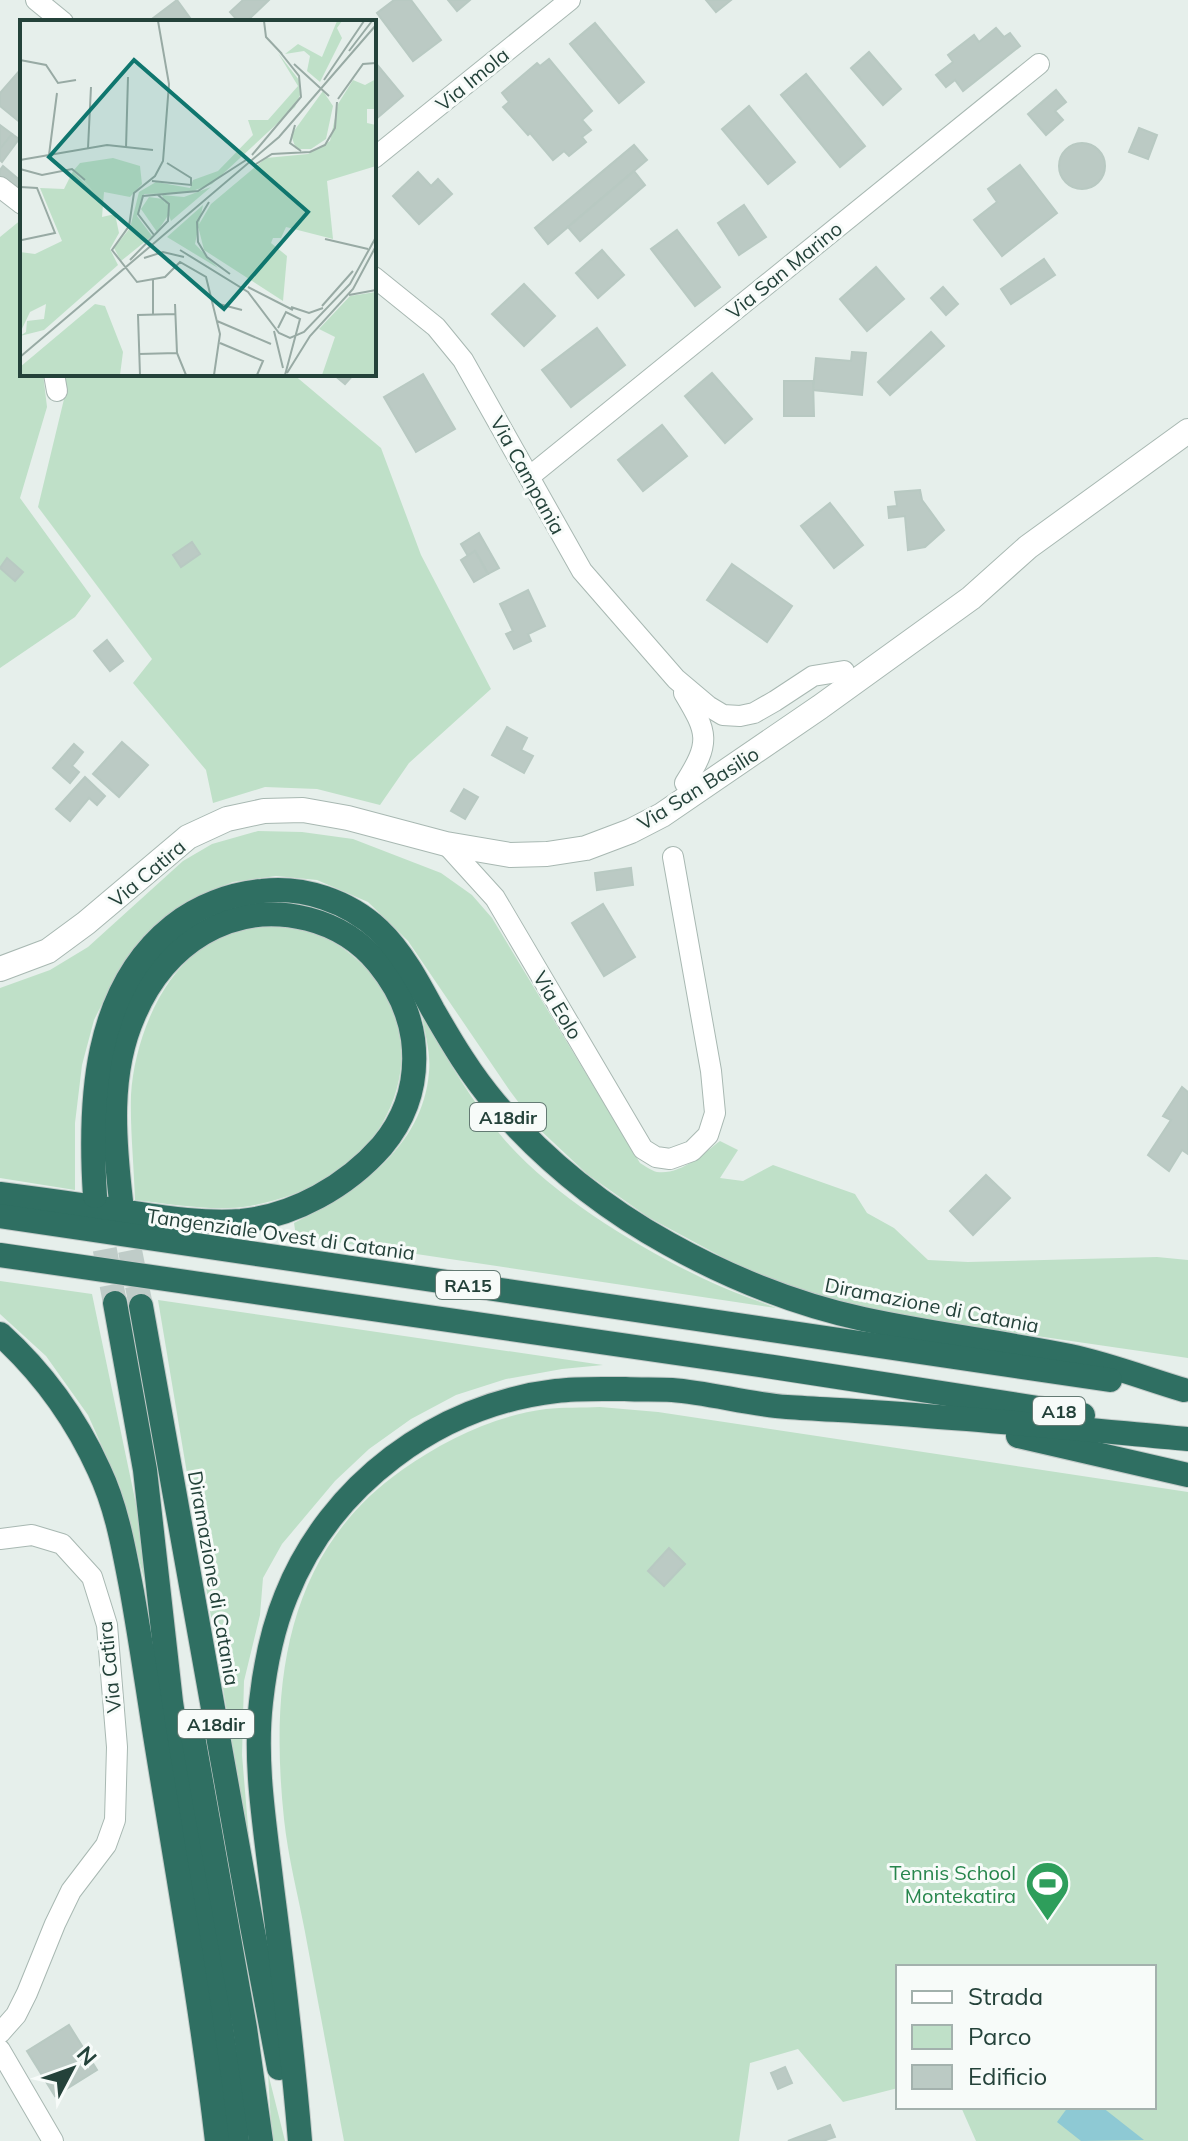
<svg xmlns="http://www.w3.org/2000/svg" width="1188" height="2141" font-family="Mulish,sans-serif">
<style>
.green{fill:#bfe0c8}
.water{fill:#8ec9d4}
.building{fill:#bbcac4;stroke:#b8c9c2;stroke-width:2}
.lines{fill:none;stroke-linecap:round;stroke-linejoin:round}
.motorway-tunnel{stroke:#bfccc8;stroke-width:24;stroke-dasharray:24 12;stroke-linecap:butt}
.minor-casing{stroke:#a8b8b2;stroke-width:22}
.tertiary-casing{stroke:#a8b8b2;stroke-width:26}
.motorway-casing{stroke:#c2cac8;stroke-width:26}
.minor{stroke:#fff;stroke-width:20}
.tertiary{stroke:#fff;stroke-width:24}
.motorway{stroke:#2f6f62;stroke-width:24}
.labels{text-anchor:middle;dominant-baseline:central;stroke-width:6;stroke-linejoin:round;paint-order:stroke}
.shield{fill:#f7fbf9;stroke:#637a73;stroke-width:2}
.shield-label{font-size:18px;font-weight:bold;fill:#24423a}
.street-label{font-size:20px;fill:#24423a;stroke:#f7fbf9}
.leisure-label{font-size:20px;fill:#27864d;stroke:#f7fbf9;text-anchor:end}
.inset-road{fill:none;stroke:#98aaa4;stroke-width:2}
.view{fill:#0f766e;fill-opacity:0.15;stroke:#0f766e;stroke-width:4}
.inset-edge{fill:none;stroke:#24423a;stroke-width:4}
</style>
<rect width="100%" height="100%" fill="#e6efeb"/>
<g class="green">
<polygon points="22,219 22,374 43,374 47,407 20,498 91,596 75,617 0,668 0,237"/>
<polygon points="61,374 293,374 381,448 421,555 491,689 409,763 380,805 317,789 265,787 213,803 206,770 133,683 152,659 38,507 65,395"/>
<path d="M258,831L302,832L353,839L441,873L472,895L492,918L640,1163C645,1166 652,1171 657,1172C681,1175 703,1154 720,1141L738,1150L720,1178L743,1181L773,1165L855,1194L867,1213L894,1228L928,1260L968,1262L1157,1257L1188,1260V1358L900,1316L802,1292L735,1264L648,1217L587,1174L537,1127L510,1091L408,941L368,902L317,880L276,876L233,882L189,900L149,932L121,966L94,1020L82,1065L75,1123V1190L0,1178V988L50,970L88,947L183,861L212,844Z"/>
<path d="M253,925C265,925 277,924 289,926C320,930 346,948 367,969C429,1033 402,1133 330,1177C307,1191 277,1201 250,1206C213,1212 173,1204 135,1200C134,1166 130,1129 131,1095C134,1045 157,983 197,952C214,938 233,931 253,925Z"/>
<path d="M422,1016C447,1058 471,1101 503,1138C552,1195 634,1245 702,1278C726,1290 751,1298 776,1308L296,1236L294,1223C356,1192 423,1148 429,1072C431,1054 425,1034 422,1016Z"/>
<polygon points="0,1281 92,1294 137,1509 147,1590 120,1487 88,1415 46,1356 0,1314"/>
<polygon points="158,1300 603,1365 562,1369 506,1379 456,1395 411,1419 369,1449 335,1481 282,1544 263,1578 260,1615 244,1681 242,1755 250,1850"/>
<path d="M600,1407L658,1412L1188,1492V2141H976L961,2107H1154V1967H898V2088L843,2102L798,2049L750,2063L739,2141H344C331,2071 318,2002 305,1932C298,1895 288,1857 284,1819C270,1686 284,1553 402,1470C445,1440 493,1416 546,1409C563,1407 582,1408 600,1407Z"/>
<polygon points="268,2073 285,2141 272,2141"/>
</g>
<polygon class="water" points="1068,2107 1102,2107 1144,2140 1081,2141 1057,2122"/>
<g class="building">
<polygon points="177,0 193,22 148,22"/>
<polygon points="243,0 269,0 246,22 239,22 230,12"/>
<polygon points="394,0 411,0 441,40 413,61 377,13"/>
<polygon points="448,0 470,0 457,11"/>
<polygon points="706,0 731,0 716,12"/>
<polygon points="595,23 644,82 619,103 570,44"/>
<polygon points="996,28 1004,37 1010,33 1020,46 963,91 955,80 946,87 936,75 953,62 948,55 974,35 979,42"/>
<polygon points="869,52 901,89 883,105 851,68"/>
<polygon points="549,59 592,111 582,120 591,130 582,137 586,142 569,156 564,151 553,160 530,133 528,135 503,107 509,102 502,93 537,63 540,66"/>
<polygon points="374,61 403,96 375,120 374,119"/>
<polygon points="21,69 22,70 22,124 0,106 0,93"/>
<polygon points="806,74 865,146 840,167 781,95"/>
<polygon points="1056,90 1066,102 1055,111 1063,120 1046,135 1028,114"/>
<polygon points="749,106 795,162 768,184 722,129"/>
<polygon points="0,125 12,134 0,149"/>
<polygon points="1139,128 1157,135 1148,159 1129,152"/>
<polygon points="12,134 19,139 2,162 0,160 0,149"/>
<circle cx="1082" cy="166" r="23"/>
<polygon points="634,145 647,160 548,244 535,228"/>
<polygon points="1020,165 1057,213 1002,256 974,220 997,202 988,189"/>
<polygon points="3,166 22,182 22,196 0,179 0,170"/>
<polygon points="634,171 645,185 580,241 568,227"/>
<polygon points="418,172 431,186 438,179 452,194 419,224 393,196"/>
<polygon points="744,205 766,237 739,255 718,223"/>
<polygon points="677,230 720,287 695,306 651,249"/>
<polygon points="602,250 624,275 598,298 576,273"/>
<polygon points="1044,259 1055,275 1011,304 1001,289"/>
<polygon points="876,267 904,299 867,331 840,299"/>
<polygon points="524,284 555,316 524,346 492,314"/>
<polygon points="943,287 958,304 946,315 931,298"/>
<polygon points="597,328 625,365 571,407 542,370"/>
<polygon points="931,332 944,346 890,395 878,382"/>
<polygon points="852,352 866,353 862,395 813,390 816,358 851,361"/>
<polygon points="712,373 752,419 725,443 685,396"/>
<polygon points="333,374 354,374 345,384"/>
<polygon points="423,374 455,429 416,452 384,397"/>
<polygon points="784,381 813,381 814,416 784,416"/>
<polygon points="662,425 687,456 643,491 618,460"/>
<polygon points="920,490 922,500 944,530 925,547 908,550 905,516 889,518 888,507 897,506 895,492"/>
<polygon points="830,503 863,545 834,568 801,526"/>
<polygon points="479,533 499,568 488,574 475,551 468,556 461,544"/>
<polygon points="192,542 200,554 181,567 173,555"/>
<polygon points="475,551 488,574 474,582 461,560"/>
<polygon points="7,558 23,572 15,581 0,568"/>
<polygon points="732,564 792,606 767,642 707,600"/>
<polygon points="528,590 545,626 528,634 531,641 514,649 506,634 513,631 500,604"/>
<polygon points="107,640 123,661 110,671 94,651"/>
<polygon points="507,727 527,738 521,750 533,756 524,773 492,755"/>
<polygon points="122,742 148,765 119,797 93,774"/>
<polygon points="74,744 83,752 72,766 79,772 70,783 53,768"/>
<polygon points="85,777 105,796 97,805 89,798 70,821 56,809"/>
<polygon points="464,789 478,797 465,819 451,811"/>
<polygon points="631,868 633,885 597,890 595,873"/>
<polygon points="603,904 635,957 604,976 572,923"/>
<polygon points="1182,1087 1188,1092 1188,1154 1182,1150 1169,1171 1148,1155 1171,1120 1163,1116"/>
<polygon points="986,1175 1010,1198 973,1235 950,1211"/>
<polygon points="669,1548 685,1564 664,1586 648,1571"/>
<polygon points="69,2025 97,2070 55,2096 27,2051"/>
<polygon points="785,2067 792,2083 778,2089 771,2073"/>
<polygon points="830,2125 835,2137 823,2141 788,2141"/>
</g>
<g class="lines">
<g class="motorway-tunnel">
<polyline points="98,1214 115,1303"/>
<polyline points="123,1215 141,1306"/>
</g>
<defs>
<g id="minor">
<polyline points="36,0 63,22"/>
<polyline points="374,158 570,0"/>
<polyline points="0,187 22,204"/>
<polyline points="374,277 436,327 463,360 582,571 676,679 708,706 723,715 740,716 754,713 775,701 813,676 844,671"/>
<polyline points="54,374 57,391"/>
<polyline points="529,477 1039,64"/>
<path d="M684,693C708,733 711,742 685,783"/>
<polyline points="446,844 495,898 643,1149 656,1157 670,1159 692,1151 708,1135 715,1113 711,1071 673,857"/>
<polyline points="0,1539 32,1535 62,1544 92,1577 107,1625 117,1747 115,1820 106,1845 71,1891 55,1924 27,1993 16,2015 0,2033"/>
<polyline points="0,2050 53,2141"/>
</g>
<polyline id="tertiary" points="0,969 48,951 86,923 188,837 227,819 264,811 303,810 348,818 446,844 510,855 547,854 586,848 631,831 662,815 820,707 971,598 1028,547 1188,431"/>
<g id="motorway">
<path d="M0,1194C38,1199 76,1204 114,1210C156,1216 198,1224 241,1221C294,1216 347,1186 382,1146C408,1115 418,1079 413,1039C409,1011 396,985 378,963C360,941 335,926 308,919C230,899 164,945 134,1015C108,1073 114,1140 121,1201"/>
<path d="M95,1196C89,1103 93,990 173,926C198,906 230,894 262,891C303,886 348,901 379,930C402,952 418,982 433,1010C452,1043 471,1075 495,1103C544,1160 604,1208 669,1244C730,1278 795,1304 863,1319C932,1334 1001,1342 1070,1356C1108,1364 1147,1379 1184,1390"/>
<polyline points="0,1216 1110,1380"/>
<polyline points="0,1255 773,1367 1083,1415"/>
<polyline points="115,1303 145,1470 171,1702 235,2118 237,2141"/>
<polyline points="141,1306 252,1926 279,2068"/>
<path d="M0,1334C43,1373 75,1417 99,1470C117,1508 124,1550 132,1592C140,1637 147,1683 154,1729C176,1866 201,2003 217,2141"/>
<polyline points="1018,1436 1188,1475"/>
<polyline points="191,1725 245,2028 261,2141"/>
<path d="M300,2141C293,2056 283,1972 272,1887C265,1826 254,1763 261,1702C265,1666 272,1630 286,1596C330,1485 437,1405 556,1391C578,1388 602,1389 625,1389C641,1390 656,1389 672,1390C710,1393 748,1404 787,1407C833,1410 879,1412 926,1416C1013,1422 1101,1431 1188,1439"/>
</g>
</defs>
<use href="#minor" class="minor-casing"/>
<use href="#tertiary" class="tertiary-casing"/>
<use href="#motorway" class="motorway-casing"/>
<use href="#minor" class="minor"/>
<use href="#tertiary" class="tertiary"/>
<use href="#motorway" class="motorway"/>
</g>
<defs>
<symbol id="stadium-pin" viewBox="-11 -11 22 30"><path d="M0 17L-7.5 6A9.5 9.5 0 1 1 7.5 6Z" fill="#2e9e5b" stroke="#f7fbf9"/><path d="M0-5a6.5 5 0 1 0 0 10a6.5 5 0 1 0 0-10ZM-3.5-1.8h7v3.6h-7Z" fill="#fff"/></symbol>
</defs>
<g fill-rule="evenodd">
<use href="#stadium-pin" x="1022" y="1858" width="51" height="69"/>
</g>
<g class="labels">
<g class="shield">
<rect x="470" y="1103" width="76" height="28" rx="6"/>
<rect x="436" y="1271" width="64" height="28" rx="6"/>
<rect x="1033" y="1397" width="52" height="28" rx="6"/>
<rect x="178" y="1710" width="76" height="28" rx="6"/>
</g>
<g class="shield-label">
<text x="508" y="1117">A18dir</text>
<text x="468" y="1285">RA15</text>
<text x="1059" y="1411">A18</text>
<text x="216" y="1724">A18dir</text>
</g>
<g class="street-label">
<text transform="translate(472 79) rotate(-39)">Via Imola</text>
<text transform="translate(784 270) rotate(-39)">Via San Marino</text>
<text transform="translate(528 475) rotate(61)">Via Campania</text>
<text transform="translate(698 788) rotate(-32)">Via San Basilio</text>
<text transform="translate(147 873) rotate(-40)">Via Catira</text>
<text transform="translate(558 1005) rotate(59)">Via Eolo</text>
<text transform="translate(281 1234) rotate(8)">Tangenziale Ovest di Catania</text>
<text transform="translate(932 1305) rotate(11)">Diramazione di Catania</text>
<text transform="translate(214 1578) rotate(80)">Diramazione di Catania</text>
<text transform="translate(109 1667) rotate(-96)">Via Catira</text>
</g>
<g class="leisure-label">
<text x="1016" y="1872">Tennis School<tspan x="1016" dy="23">Montekatira</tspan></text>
</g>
</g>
<g transform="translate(20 20)">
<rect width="356" height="356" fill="#e6efeb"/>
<path d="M317,1H322L317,8L322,18L300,62L287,51L290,36L284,31L265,34L278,24L302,37ZM258,33L279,60L280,75L275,87L192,164L167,173L124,174L117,196L132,216L101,241L94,228L110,208L119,172L136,162L170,168L173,160L198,151L233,115L228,100H248L278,66ZM356,59V89H347V103L356,105V146L307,161L313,219L266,207L261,218H253L251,223L267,236L263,281L184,230L178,206L191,184L246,138L288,134L310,121L318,84L333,60L345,65ZM303,71L313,86L306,119L291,129H276L271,115ZM93,138L120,146L122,164L110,177L84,172L82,197L95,194L99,213L90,229L98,245L24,310L0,316L6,312L7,301L24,299L26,284L10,292L0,313V232L15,234L42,221L20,168L44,169L53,151L73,171L54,150L60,143ZM191,167L151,201L142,175L164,177ZM129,177L143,179L149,194L137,212L121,189ZM183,185L175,224L198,248L147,217ZM356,272V355H302L315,317L299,309L330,276ZM75,284L85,286L103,332L100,355H0V347Z" fill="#bfe0c8"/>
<path class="inset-road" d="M138,1L149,64L143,141L135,156L114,173L109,206L92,230L117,262L145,257L160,242L186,257L200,314L194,355M244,1L246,17L262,34M329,31L352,1M0,40L26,45L38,63L56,60M274,44L309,76M304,60L344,1M318,79L343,44L356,43M275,105L270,123L281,131M68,128L71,67M106,128L108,57M29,135L37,73M232,135L281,77L279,56L260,32M0,140L87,125L133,130M236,144L252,134L290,132L305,125L315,108L317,82M0,149L22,155L52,149L65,160M132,161L171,165V158L147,143M0,167L17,168L35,213L2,220M189,182L177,202L178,222L187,237L210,254M134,215L118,194L123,176L178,171L226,140M305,219L348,229M160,230L228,272L259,313L270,318L284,312L330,264L356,217M124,238L143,232L164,237M110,240L148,201L149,184L138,175M133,260V294M228,267L273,290M329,275L356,270M195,283L222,290M155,284L157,333L166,355M302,286L333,251M271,287L289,293L303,288M197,301L251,324M258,308L266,292L280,299L265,355M254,311L263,348M200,323L243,341L237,355M119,334L157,333M0,337L259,117L356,5M267,353L290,316L333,269L356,226M120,355L118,295L155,294"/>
<path class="view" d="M114,40L288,192L204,289L29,137Z"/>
<rect width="356" height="356" class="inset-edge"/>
</g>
<rect x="896" y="1965" width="260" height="144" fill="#f7fbf9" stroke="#a3b1ad" stroke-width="2"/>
<rect x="912" y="1991" width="40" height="12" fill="#ffffff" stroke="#a3b1ad" stroke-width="2"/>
<text x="968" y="2005" font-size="24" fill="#24423a">Strada</text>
<rect x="912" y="2025" width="40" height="24" fill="#bfe0c8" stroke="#a3b1ad" stroke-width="2"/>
<text x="968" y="2045" font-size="24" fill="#24423a">Parco</text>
<rect x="912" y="2065" width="40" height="24" fill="#bbcac4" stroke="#a3b1ad" stroke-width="2"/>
<text x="968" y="2085" font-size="24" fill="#24423a">Edificio</text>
<g transform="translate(72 2069) rotate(49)" stroke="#f7fbf9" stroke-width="6" paint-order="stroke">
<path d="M0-6L14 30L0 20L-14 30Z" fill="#24423a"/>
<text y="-12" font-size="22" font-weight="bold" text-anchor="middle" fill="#24423a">N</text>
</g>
</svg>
